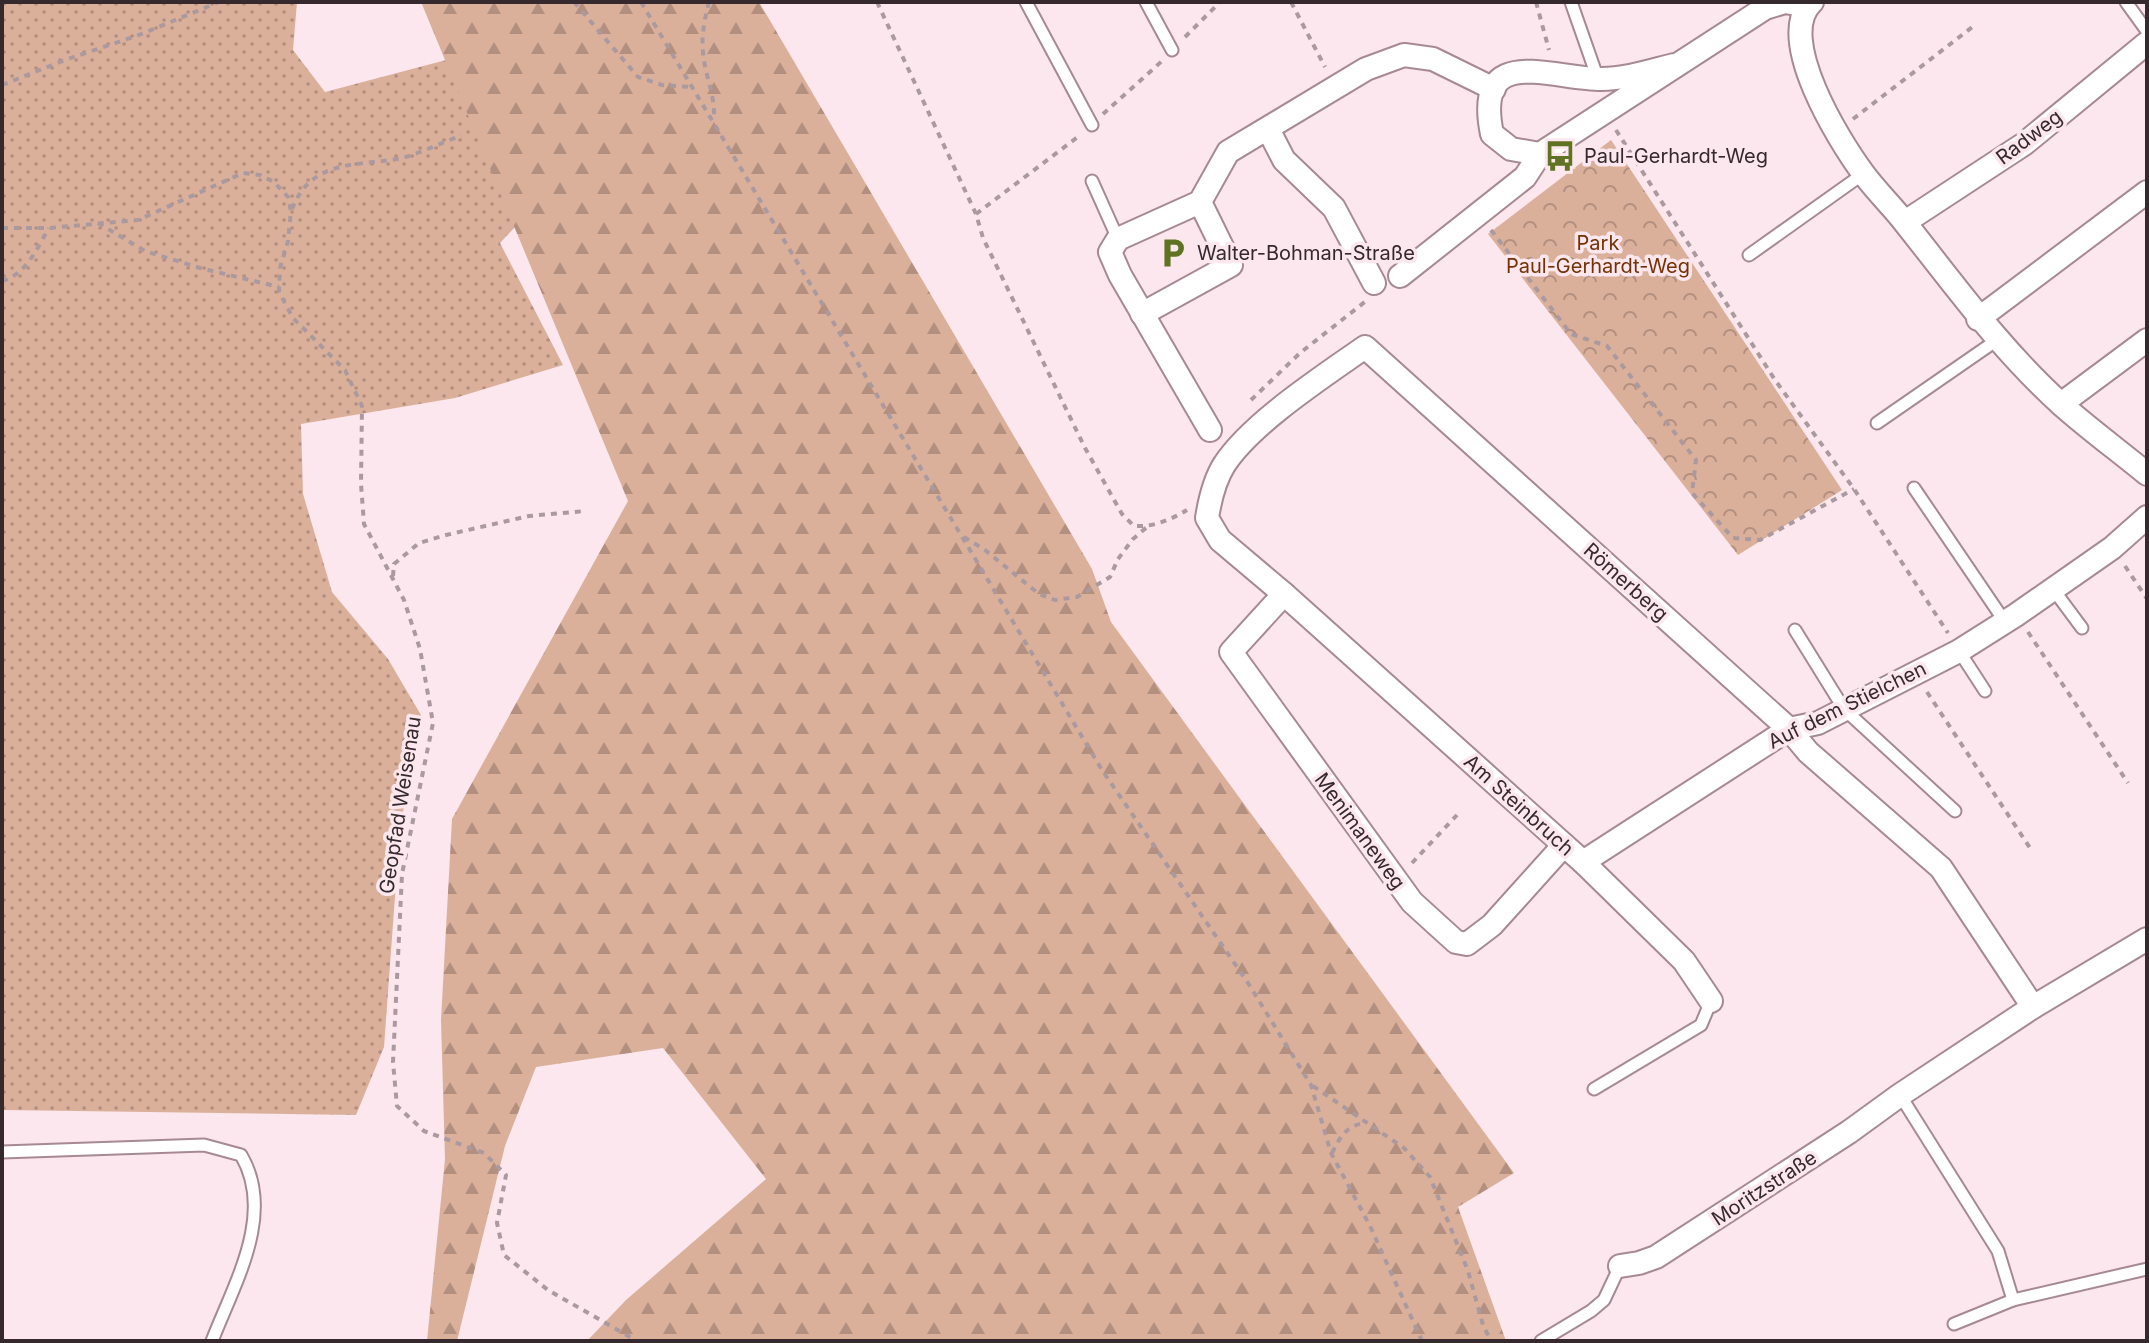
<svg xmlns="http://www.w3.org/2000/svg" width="2149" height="1343" font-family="Inter,sans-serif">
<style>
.grass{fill:url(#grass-dots)}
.forest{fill:url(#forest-firs)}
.park{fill:url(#park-crowns)}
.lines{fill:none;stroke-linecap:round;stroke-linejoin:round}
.lane-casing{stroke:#a78992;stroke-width:15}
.street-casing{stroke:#a78992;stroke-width:26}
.path{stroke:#aa9a9f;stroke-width:4;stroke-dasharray:6 6;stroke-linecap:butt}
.lane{stroke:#fff;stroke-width:11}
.street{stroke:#fff;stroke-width:22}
.labels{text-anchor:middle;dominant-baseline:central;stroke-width:7;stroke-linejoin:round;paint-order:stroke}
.street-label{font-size:20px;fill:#35292d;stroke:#fbe7ed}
.poi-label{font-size:20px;fill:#35292d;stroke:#fbe7ed;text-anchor:start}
.park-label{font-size:20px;fill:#733205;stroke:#fbe7ed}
</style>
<defs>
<pattern id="grass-dots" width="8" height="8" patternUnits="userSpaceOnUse" patternTransform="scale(2)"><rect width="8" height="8" fill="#dbb09b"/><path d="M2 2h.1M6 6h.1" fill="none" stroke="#b28f7f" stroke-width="1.8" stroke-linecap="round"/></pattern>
<pattern id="forest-firs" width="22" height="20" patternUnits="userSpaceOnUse" patternTransform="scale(2)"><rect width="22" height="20" fill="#dbb09b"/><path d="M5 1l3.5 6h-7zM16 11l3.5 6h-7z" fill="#b28f7f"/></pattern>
<pattern id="park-crowns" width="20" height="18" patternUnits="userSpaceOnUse" patternTransform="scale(2)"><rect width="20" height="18" fill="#dbb09b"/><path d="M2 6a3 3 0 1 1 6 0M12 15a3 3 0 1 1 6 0" fill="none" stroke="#b28f7f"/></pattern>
</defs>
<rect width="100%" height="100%" fill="#fbe7ed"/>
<polygon class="grass" points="2,2 297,2 293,50 325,92 446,60 515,227 500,243 563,365 455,398 301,424 303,494 332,592 388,659 421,715 400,828 384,1047 356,1115 2,1110"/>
<polygon class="forest" points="421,2 759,2 1092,569 1111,622 1514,1173 1458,1207 1506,1341 587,1341 626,1300 766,1179 663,1048 536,1067 505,1146 457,1341 427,1341 445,1159 441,1020 452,819 628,501"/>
<polygon class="park" points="1611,140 1842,490 1738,555 1488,234"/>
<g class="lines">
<defs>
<g id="lane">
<polyline points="1026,2 1092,125"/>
<polyline points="1146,2 1172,50"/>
<polyline points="1571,2 1598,79"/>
<polyline points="2126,2 2147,31"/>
<polyline points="1092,181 1118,239"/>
<polyline points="1749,255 1863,174"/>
<polyline points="1877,423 1997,340"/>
<polyline points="1914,488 2005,622"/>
<polyline points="2053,589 2082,628"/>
<polyline points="1795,630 1844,709 1955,811"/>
<polyline points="1959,651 1985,691"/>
<polyline points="1594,1089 1701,1025 1711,1001"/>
<polyline points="1900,1095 1998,1251 2013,1300"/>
<path d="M2,1152L204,1145L241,1155C276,1214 234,1284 212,1341"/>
<polyline points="1954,1324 2013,1300 2147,1269"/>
<polyline points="1541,1341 1591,1311 1604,1300 1620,1266"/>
</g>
<g id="street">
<path d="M1812,2C1774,37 1840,142 1863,173C1876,191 1893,207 1906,224C1956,287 2002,351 2062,405C2089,429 2119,451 2147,474"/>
<path d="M1674,65C1650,71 1626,79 1601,79C1551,79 1473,42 1492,134L1511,149L1540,154L1765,8L1785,2L1808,6"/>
<polyline points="1268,129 1284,160 1334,208 1374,283"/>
<polyline points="1905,222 2024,144 2147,43"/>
<polyline points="1400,276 1525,177 1540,154"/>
<polyline points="1142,314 1231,265 1200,202"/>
<polyline points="1978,319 2147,192"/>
<polyline points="2061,404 2147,340"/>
<polyline points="1210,430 1120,275 1110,252 1118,239 1200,202 1228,152 1366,69 1404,55 1433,59 1494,89"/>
<polyline points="1284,594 1231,652 1412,902 1456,942 1467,944 1492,925 1564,845"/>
<polyline points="1583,862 1789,729 1818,723 1959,651 2016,615 2112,548 2147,517"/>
<path d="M1711,1001L1684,961L1583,862L1284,594L1220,540L1207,518C1210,499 1214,481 1224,465C1251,423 1324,376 1365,347L1789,729L1808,752L1941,868L2033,1007"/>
<polyline points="1620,1266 1639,1263 1656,1257 1849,1132 1900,1095 2033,1007 2147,939"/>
</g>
</defs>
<use href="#lane" class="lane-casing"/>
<use href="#street" class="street-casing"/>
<g class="path">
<polyline points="574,2 638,77 662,85 691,87"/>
<polyline points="641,2 1102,770 1248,983 1311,1085 1331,1153 1370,1226 1422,1341"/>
<path d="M709,2C705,17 701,36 703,52C705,77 715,92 714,120"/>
<path d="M877,2L976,214L983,238L1085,448L1122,514L1134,526C1154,527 1170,520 1187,510"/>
<polyline points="1291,2 1325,67"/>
<polyline points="1536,2 1549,50"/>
<polyline points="1185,37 1220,2"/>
<polyline points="2,85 65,60 139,35 219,2"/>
<polyline points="1103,114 1162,61"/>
<polyline points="1853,119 1975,25"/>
<polyline points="1616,130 1775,380 1854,489 1948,633"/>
<path d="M292,209C311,160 354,166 397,159C415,156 442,142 461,136"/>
<polyline points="976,214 1079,136"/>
<polyline points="98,223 145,251 200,268 279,287"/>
<polyline points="2,228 49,228 138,220 243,173 260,175 274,182 288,197 291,211 288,241 280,268 279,292 293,318 345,370 362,406 361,484 364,524 404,600 420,649 433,723 402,874 393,1062 397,1106 424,1131 484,1153 506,1175 497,1223 504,1255 548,1290 637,1341"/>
<polyline points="1491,230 1571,334 1607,346 1696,460 1692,493 1733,538 1760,540 1854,489"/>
<path d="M2,281C27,274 37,248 49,228"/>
<polyline points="1251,400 1300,353 1366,301"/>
<polyline points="964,537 985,550 1039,594 1055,600 1077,597 1110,577 1118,559 1133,539 1147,527"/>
<polyline points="2125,566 2147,599"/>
<polyline points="393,576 394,564 419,543 446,535 529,516 585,511"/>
<polyline points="2028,632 2128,783"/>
<polyline points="1927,692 2030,848"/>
<polyline points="1412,863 1457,815"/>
<polyline points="1313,1086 1404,1148 1430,1177 1468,1271 1483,1325 1491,1341"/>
<path d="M1332,1153C1340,1137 1346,1126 1364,1123"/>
</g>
<use href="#lane" class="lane"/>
<use href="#street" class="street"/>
</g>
<defs>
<symbol id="bus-bare" viewBox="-9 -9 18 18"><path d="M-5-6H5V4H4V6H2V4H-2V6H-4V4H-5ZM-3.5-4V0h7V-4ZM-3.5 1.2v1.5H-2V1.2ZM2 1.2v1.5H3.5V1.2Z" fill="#607322" stroke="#fbe7ed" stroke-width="2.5" paint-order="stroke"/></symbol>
<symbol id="parking-bare" viewBox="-9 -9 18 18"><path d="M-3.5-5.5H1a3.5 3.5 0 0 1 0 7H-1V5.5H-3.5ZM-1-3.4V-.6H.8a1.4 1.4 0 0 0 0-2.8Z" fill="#607322" stroke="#fbe7ed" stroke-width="2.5" paint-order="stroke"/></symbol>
</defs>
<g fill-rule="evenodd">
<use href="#bus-bare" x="1538" y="134" width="44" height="44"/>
<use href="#parking-bare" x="1151" y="231" width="44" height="44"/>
</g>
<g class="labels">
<g class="street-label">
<text transform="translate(2029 137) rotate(-37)">Radweg</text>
<text transform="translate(1626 582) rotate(42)">Römerberg</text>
<text transform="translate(1847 705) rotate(-26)">Auf dem Stielchen</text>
<text transform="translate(400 805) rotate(-81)">Geopfad Weisenau</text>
<text transform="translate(1519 805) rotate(42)">Am Steinbruch</text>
<text transform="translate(1360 831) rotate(54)">Menimaneweg</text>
<text transform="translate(1764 1188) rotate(-33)">Moritzstraße</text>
</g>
<g class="poi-label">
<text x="1584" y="156">Paul-Gerhardt-Weg</text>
<text x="1197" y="253">Walter-Bohman-Straße</text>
</g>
<g class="park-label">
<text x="1598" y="243">Park<tspan x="1598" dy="23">Paul-Gerhardt-Weg</tspan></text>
</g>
</g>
<rect width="2149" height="1343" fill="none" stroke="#35292d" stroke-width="8"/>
</svg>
